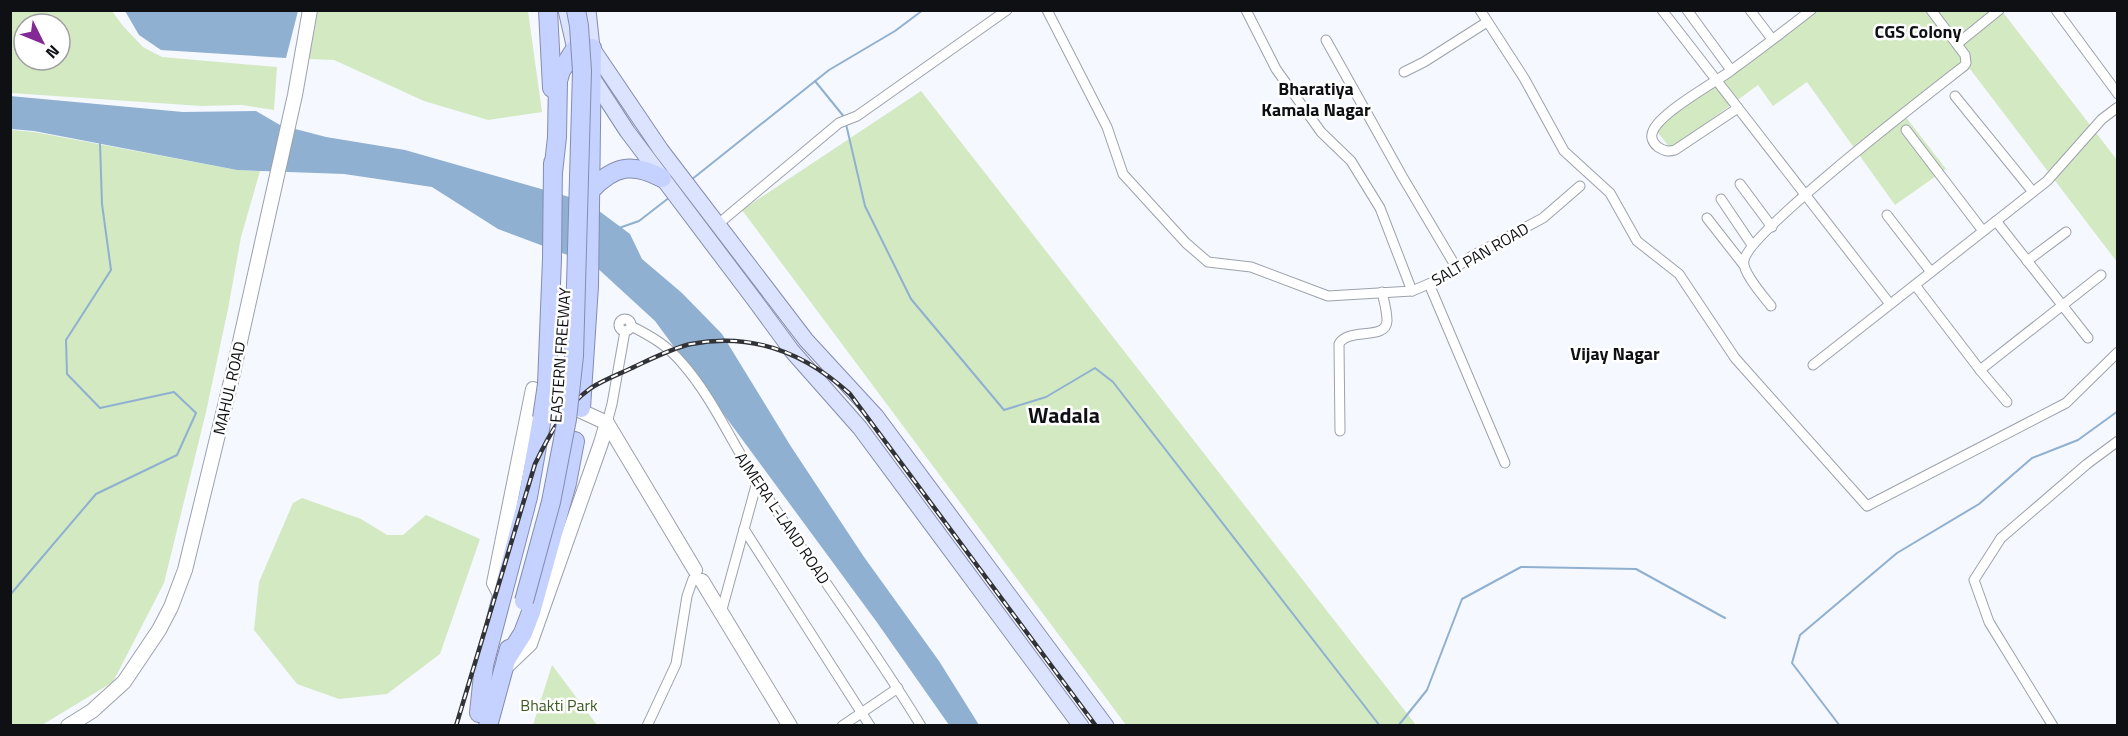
<svg xmlns="http://www.w3.org/2000/svg" width="2128" height="736" font-family="'Titillium Web',sans-serif">
<style>
.green{fill:#d2e9c2;fill-rule:evenodd}
.water{fill:#8fb0d1}
.lines{fill:none;stroke-linecap:round;stroke-linejoin:round}
.stream{stroke:#8fb0d1;stroke-width:2}
.street-casing{stroke:#9ca1ac;stroke-width:11}
.secondary-casing{stroke:#9ca1ac;stroke-width:16}
.primary-casing{stroke:#858dad;stroke-width:17}
.highway-casing{stroke:#858dad;stroke-width:20}
.street{stroke:#fff;stroke-width:9}
.secondary{stroke:#fff;stroke-width:14}
.primary{stroke:#dce3ff;stroke-width:15}
.highway{stroke:#c5d1ff;stroke-width:18}
.rail-casing{stroke:#313337;stroke-width:4.5}
.rail{stroke:#fff;stroke-width:2;stroke-dasharray:7;stroke-linecap:butt}
.highway-bridge-casing{stroke:#858dad;stroke-width:20;stroke-linecap:butt}
.highway-bridge{stroke:#c5d1ff;stroke-width:18}
.labels{text-anchor:middle;dominant-baseline:central;stroke-width:5;stroke-linejoin:round;paint-order:stroke}
.street-label{font-size:16px;fill:#0f1014;stroke:#fff}
.park-label{font-size:16px;fill:#3c5a23;stroke:#fff}
.neighbourhood-label{font-size:18px;font-weight:bold;fill:#0f1014;stroke:#fff}
.district-label{font-size:22px;font-weight:bold;fill:#0f1014;stroke:#fff}
</style>
<rect width="100%" height="100%" fill="#f5f8ff"/>
<g class="green">
<path d="M10,11H112L123,26L143,47L162,57L277,67L274,110L242,105L201,106L11,93ZM24,24H60V60H24Z"/>
<polygon points="318,11 528,11 542,112 488,120 424,101 334,60 309,59"/>
<polygon points="1805,11 2002,11 2117,160 2117,262 1970,69 1905,116 1946,169 1895,205 1807,82 1773,106 1758,85 1671,149 1651,124"/>
<polygon points="921,91 1416,725 1126,725 742,210"/>
<polygon points="11,130 34,132 237,170 260,171 241,237 228,309 206,412 164,583 113,682 42,725 11,725"/>
<polygon points="302,498 361,519 387,535 403,535 426,515 480,539 440,654 387,694 339,699 297,684 254,630 259,582 293,503"/>
<polygon points="552,665 597,725 533,725"/>
</g>
<g class="water">
<polygon points="125,11 298,11 286,58 161,50 139,35"/>
<polygon points="10,96 183,112 256,111 280,125 326,137 405,150 587,202 630,234 642,259 682,293 722,334 790,445 864,557 939,661 979,725 949,725 876,621 655,321 594,265 498,229 432,187 344,174 237,170 34,131 11,129"/>
</g>
<g class="lines">
<g class="stream">
<polyline points="815,81 845,118"/>
<polyline points="846,124 865,206 911,299 1004,410 1046,397 1095,368 1113,382 1380,726"/>
<polyline points="691,180 829,70 895,31 923,10"/>
<polyline points="619,228 639,221 670,197"/>
<polyline points="10,595 96,494 177,455 196,413 174,392 100,408 67,374 66,340 111,270 102,204 100,143"/>
<polyline points="1398,726 1427,690 1462,599 1521,567 1636,569 1725,618"/>
<polyline points="1840,726 1792,663 1800,635 1897,553 1979,504 2032,458 2078,440 2118,411"/>
</g>
<defs>
<g id="street">
<polyline points="1047,10 1107,127 1123,174 1186,243 1208,262 1251,267 1328,296 1412,291 1438,280 1472,256 1543,218 1580,186"/>
<polyline points="1246,10 1276,69 1321,132 1351,161 1380,208 1412,291"/>
<polyline points="1480,10 1524,78 1564,151 1610,193 1637,241 1679,274 1735,358 1867,506 2066,403 2118,352"/>
<polyline points="1662,10 1890,304"/>
<polyline points="1687,10 1731,70"/>
<polyline points="1750,10 1772,39"/>
<polyline points="2056,10 2118,94"/>
<polyline points="1326,40 1402,176 1456,267"/>
<polyline points="1957,44 1999,10"/>
<polyline points="1404,72 1424,62 1487,22"/>
<polyline points="1955,96 2033,192"/>
<path d="M1738,108L1675,150C1668,152 1664,151 1658,147C1653,143 1650,137 1653,131C1660,113 1712,84 1729,72C1757,52 1784,31 1811,10"/>
<polyline points="1906,130 1983,231"/>
<polyline points="1740,184 1772,227"/>
<polyline points="1721,199 1752,245"/>
<polyline points="1887,215 1931,272"/>
<polyline points="1707,218 1743,264"/>
<polyline points="1996,221 2088,338"/>
<polyline points="717,225 839,123 857,116 1007,10"/>
<polyline points="2027,261 2066,232"/>
<polyline points="1429,284 1505,463"/>
<polyline points="1915,285 1980,370 2101,275"/>
<path d="M1771,306C1764,297 1741,271 1744,260C1750,231 1931,92 1964,66L1966,63L1965,55L1931,10"/>
<circle cx="625" cy="325" r="6"/>
<path d="M631,326C651,336 668,346 682,363C713,398 732,444 758,483C811,564 870,642 921,726"/>
<polyline points="1813,365 2047,181 2102,119 2118,107"/>
<polyline points="1980,370 2007,402"/>
<polyline points="607,423 612,404 625,331"/>
<path d="M1340,431L1339,344C1348,327 1386,341 1387,321C1387,311 1384,301 1382,292"/>
<polyline points="744,529 870,726"/>
<polyline points="721,613 757,482"/>
<polyline points="647,726 676,664 687,596 693,579"/>
<polyline points="842,726 898,688"/>
<polyline points="2053,726 1989,622 1974,580 2001,538 2087,464 2118,441"/>
</g>
<g id="secondary">
<polyline points="702,581 790,726"/>
<polyline points="502,598 494,583 533,389 607,423 695,570"/>
<polyline points="508,665 530,644 601,443 607,423"/>
<polyline points="68,726 92,711 124,682 159,630 171,607 185,570 233,373 295,95 310,10"/>
</g>
<g id="primary">
<polyline points="566,10 575,49"/>
<polyline points="588,10 592,48 661,150 806,340 876,416 1106,726"/>
<polyline points="590,74 627,131 753,298 792,351 860,428 1081,726"/>
</g>
<g id="highway">
<polyline points="548,10 552,88"/>
<polyline points="553,173 557,137 558,81 561,71 575,49 592,48 589,286 581,408"/>
<path d="M591,190C614,166 632,162 662,178"/>
<polyline points="547,384 552,259 553,163"/>
<polyline points="506,660 523,633 531,612 567,483 575,441"/>
<polyline points="479,713 484,665 528,497 542,418"/>
<polyline points="488,726 509,649"/>
</g>
</defs>
<use href="#street" class="street-casing"/>
<use href="#secondary" class="secondary-casing"/>
<use href="#primary" class="primary-casing"/>
<use href="#highway" class="highway-casing"/>
<use href="#street" class="street"/>
<use href="#secondary" class="secondary"/>
<use href="#primary" class="primary"/>
<use href="#highway" class="highway"/>
<defs>
<path id="rail" d="M456,726L535,464C549,435 564,407 591,388C605,379 622,373 636,366C653,358 673,348 691,344C753,332 805,353 850,394L1096,726"/>
</defs>
<use href="#rail" class="rail-casing"/>
<use href="#rail" class="rail"/>
<defs>
<g id="highway-bridge">
<polyline points="542,418 547,384"/>
<polyline points="524,601 551,502 567,419 574,356 582,71 579,26 576,10"/>
</g>
</defs>
<use href="#highway-bridge" class="highway-bridge-casing"/>
<use href="#highway-bridge" class="highway-bridge"/>
</g>
<g class="labels">
<g class="street-label">
<text transform="translate(1480 254) rotate(-30)">SALT PAN ROAD</text>
<text transform="translate(560 355) rotate(-86)">EASTERN FREEWAY</text>
<text transform="translate(229 388) rotate(-77)">MAHUL ROAD</text>
<text transform="translate(783 518) rotate(56)">AJMERA L-LAND ROAD</text>
</g>
<g class="park-label">
<text x="559" y="705">Bhakti Park</text>
</g>
<g class="neighbourhood-label">
<text x="1918" y="31">CGS Colony</text>
<text x="1316" y="88">Bharatiya<tspan x="1316" dy="21">Kamala Nagar</tspan></text>
<text x="1615" y="353">Vijay Nagar</text>
</g>
<g class="district-label">
<text x="1064" y="415">Wadala</text>
</g>
</g>
<rect width="2128" height="736" fill="none" stroke="#0f1014" stroke-width="24"/>
<g transform="translate(42 42) rotate(133)"><circle r="28" fill="#ffffff" stroke="#9f9fa1" stroke-width="1.5"/>
<path d="M0-4.5L10 22L0 15L-10 22Z" fill="#822996"/>
<text y="-9" font-size="16" font-weight="bold" text-anchor="middle" fill="#0f1014">N</text>
</g>
</svg>
